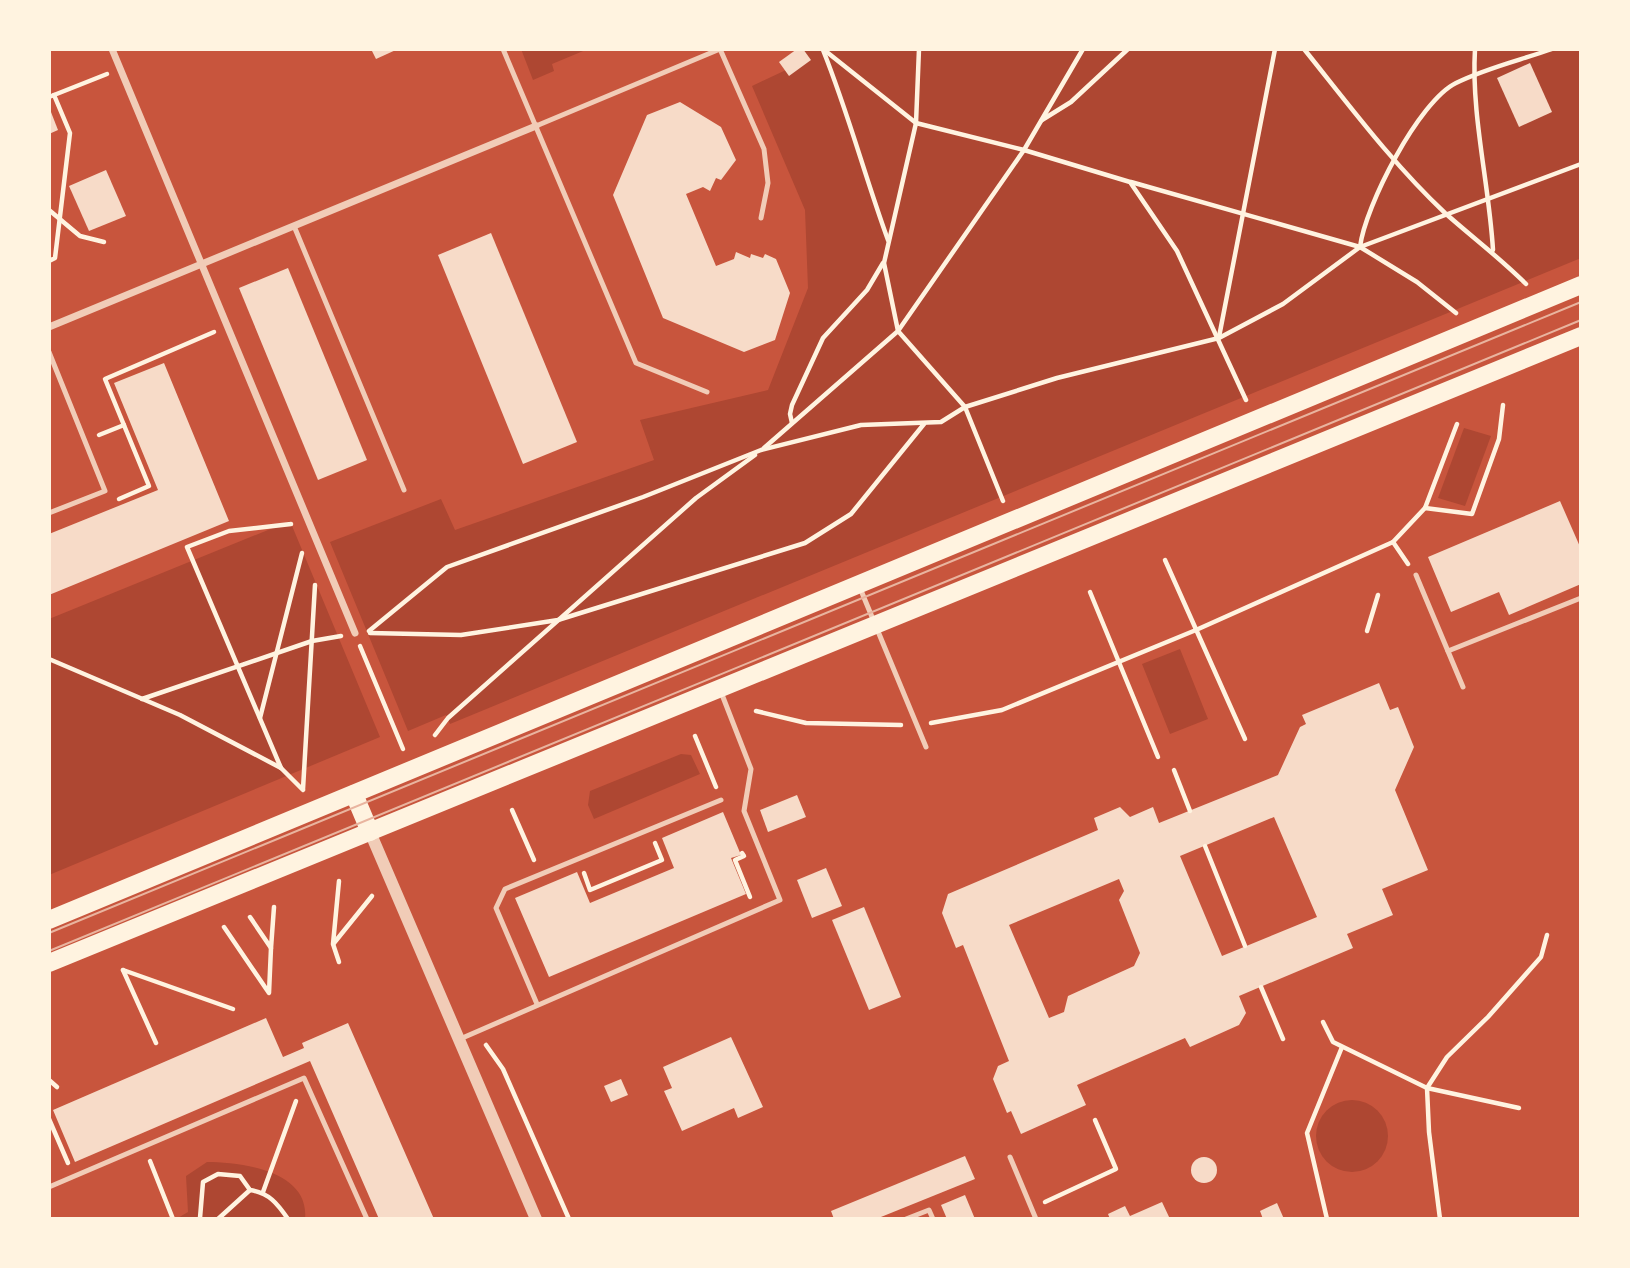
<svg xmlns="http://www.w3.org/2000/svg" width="1630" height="1268" font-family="'DM Sans',sans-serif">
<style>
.green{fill:#ae4732}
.building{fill:#f7dbc8;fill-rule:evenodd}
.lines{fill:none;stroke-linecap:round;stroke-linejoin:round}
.path{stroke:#fff3e0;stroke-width:4.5}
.service{stroke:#f1ccb7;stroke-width:5}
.minor{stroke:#f1ccb7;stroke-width:7}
.tertiary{stroke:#f1ccb7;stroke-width:12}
.primary{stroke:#fff3e0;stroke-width:18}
.tram{stroke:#e9b49f;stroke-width:2}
</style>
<rect width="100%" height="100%" fill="#c8553d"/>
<g class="green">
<polygon points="521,49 588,49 552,64 554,71 533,80"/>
<polygon points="803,49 1581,49 1581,258 450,724 446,715 408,731 330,542 441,499 455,530 654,460 640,420 768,390 808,288 805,210 752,86 786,70 789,75 810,60"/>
<polygon points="1464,428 1491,436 1465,506 1438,498"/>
<polygon points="290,521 380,737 49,875 49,619"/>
<polygon points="1180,649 1208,719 1170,734 1142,664"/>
<polygon points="681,754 691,755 700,774 594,819 588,805 590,791"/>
<circle cx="1352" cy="1136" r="36"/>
<path d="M207,1162C242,1162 310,1171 305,1219H176L188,1212L186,1176Z"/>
</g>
<g class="building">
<polygon points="371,49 398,49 376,59"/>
<polygon points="797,49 803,49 811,60 789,76 779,62"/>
<polygon points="1530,63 1552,112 1519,127 1497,78"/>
<polygon points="680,102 721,127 736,160 721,180 716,178 710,191 703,187 686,194 716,266 734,259 736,252 750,258 751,254 763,258 765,254 776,259 790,293 775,340 744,352 663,318 613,195 647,115"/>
<polygon points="49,107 58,130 49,134"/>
<polygon points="106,170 126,216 89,231 69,186"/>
<polygon points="491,233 577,442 523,464 438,255"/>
<polygon points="288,268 367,460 318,480 239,288"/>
<polygon points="164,363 229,521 49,595 49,534 158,490 114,383"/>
<polygon points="1560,501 1581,549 1581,584 1509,615 1499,592 1451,612 1428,557"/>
<path d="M1379,683L1390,710L1398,707L1414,747L1395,790L1428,870L1382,889L1393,915L1347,934L1353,948L1239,996L1246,1013L1239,1025L1190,1047L1185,1038L1077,1085L1086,1105L1021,1134L1011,1111L1007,1113L993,1079L998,1066L1009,1061L963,945L956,948L942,913L948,894L1098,830L1094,818L1120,807L1130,817L1153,807L1159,823L1278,775L1300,727L1306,724L1302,715ZM1274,817L1317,917L1222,956L1180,856ZM1119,879L1124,891L1119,900L1140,953L1134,966L1068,996L1064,1012L1049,1018L1009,925Z"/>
<polygon points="797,795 806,817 768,832 760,810"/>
<polygon points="723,812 741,855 731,858 746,894 549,977 515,898 577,872 590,903 674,868 662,838"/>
<polygon points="826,868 842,906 812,918 797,880"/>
<polygon points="864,907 901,997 869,1010 832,920"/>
<polygon points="266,1018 283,1057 304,1048 302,1043 348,1023 434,1219 379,1219 310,1061 75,1162 53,1110"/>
<polygon points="731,1037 763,1107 738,1118 734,1108 682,1131 664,1091 672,1088 663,1067"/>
<polygon points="621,1079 628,1095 611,1102 604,1086"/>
<polygon points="965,1156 975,1179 876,1219 834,1219 831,1211"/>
<circle cx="1204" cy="1170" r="13"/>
<polygon points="965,1195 975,1219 947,1219 941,1205"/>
<polygon points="1162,1202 1170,1219 1110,1219 1108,1214 1125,1206 1130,1216"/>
<polygon points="1277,1203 1284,1219 1263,1219 1260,1211"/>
</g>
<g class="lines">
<g class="path">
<polyline points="823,49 916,123 1024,150 1130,182 1177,251 1246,400"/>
<path d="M1304,49C1349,105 1392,163 1445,213C1472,237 1500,258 1526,284"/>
<path d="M1475,49C1471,115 1489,183 1493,250"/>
<path d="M823,50C848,112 865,177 888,240"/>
<polyline points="49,97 107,74"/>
<polyline points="1042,120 1071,102 1128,49"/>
<polyline points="1131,182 1360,247 1417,282 1456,313"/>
<polyline points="49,210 80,236 104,242"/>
<path d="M1360,247C1365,206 1419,101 1456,83C1486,68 1521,60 1552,49"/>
<polyline points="49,261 55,258 70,133 54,95"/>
<polyline points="1219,337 1275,49"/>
<polyline points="792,423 790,414 792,405 823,338 867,290 883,263"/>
<polyline points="99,435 124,425"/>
<polyline points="764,448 898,331 884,263 916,123 919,49"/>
<polyline points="119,499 149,486 105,379 214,332"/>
<polyline points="1003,501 965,407 898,331 1024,150 1083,49"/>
<polyline points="1425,508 1457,424"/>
<polyline points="1165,560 1245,739"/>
<polyline points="1408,564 1393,542 1425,508 1472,514 1499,439 1503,405"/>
<polyline points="1090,592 1158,757"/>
<polyline points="369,631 447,567 643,497 761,450 861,425 941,422 965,407 1057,378 1219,338 1283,304 1360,247 1581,164"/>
<polyline points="1367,631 1378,595"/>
<polyline points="370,633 461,635 558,620 805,543 851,514 924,424"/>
<polyline points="360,646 403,749"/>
<polyline points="49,659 180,715 281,768 303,790"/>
<polyline points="142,699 312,641 341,636"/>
<polyline points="756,711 806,723 901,725"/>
<polyline points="260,718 302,553"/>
<polyline points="931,723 1002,710 1196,630 1393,542"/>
<polyline points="435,735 448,718 696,498 755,455"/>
<polyline points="695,736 716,787"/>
<polyline points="281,768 187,547 229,531 291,524"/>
<polyline points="1174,770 1190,811"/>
<polyline points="303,789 315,585"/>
<polyline points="512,810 534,860"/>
<polyline points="1205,846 1245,946"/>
<polyline points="742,853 744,856 735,860 750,897"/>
<polyline points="584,873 590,890 662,860 655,843"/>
<polyline points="339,881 333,944 339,962"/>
<polyline points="250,917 271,948 274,907"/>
<polyline points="224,927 269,993 271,948"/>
<polyline points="334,943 372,896"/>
<polyline points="123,970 233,1009"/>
<polyline points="123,970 156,1043"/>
<polyline points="1261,987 1283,1039"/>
<polyline points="1323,1022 1333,1042 1427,1088 1519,1108"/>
<polyline points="486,1045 503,1069 569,1219"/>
<polyline points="49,1080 57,1087"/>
<polyline points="49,1119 68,1163"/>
<polyline points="150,1161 173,1219"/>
<polyline points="263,1192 296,1101"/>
<polyline points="1045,1202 1116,1169 1095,1120"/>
<path d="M200,1218L203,1182L218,1174L240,1176L250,1190C269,1193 277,1203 288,1219"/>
<polyline points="218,1219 250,1190"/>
<polyline points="1327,1219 1307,1133 1342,1047"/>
<polyline points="1440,1219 1429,1132 1427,1088 1447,1057 1488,1017 1541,957 1547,935"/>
</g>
<g class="service">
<polyline points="503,49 636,363 707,392"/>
<polyline points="536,126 720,49 764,149 768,183 761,218"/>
<polyline points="294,226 404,490"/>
<polyline points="49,352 105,491 49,513"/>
<polyline points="1416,575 1463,687"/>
<polyline points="860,588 926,747"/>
<polyline points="1448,651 1581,598"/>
<polyline points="537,1004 496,908 505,889 721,800"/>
<polyline points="460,1039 780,900 744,811 751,769 721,692"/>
<polyline points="1010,1157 1036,1219"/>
<polyline points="49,1187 304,1078 367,1219"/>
<polyline points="906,1219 929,1210 933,1219"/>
</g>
<g class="minor">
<polyline points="112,49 355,633"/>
<polyline points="49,327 536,126"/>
</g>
<polyline class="tertiary" points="370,832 536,1219"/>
<g class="primary">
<polyline points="354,794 370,832"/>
<polyline points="49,920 1581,285"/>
<polyline points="49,963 1581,336"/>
</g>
<g class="tram">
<polyline points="49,933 1581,302"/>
<polyline points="49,951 1581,320"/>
</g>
</g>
<rect width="1630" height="1268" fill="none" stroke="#fff3e0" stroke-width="102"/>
</svg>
